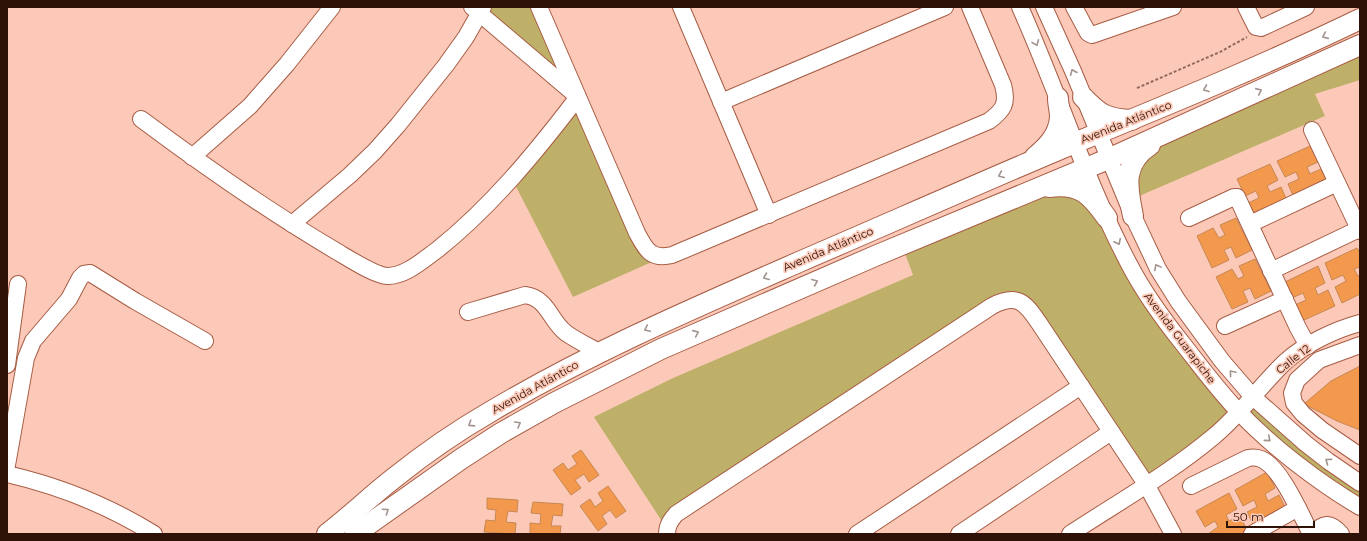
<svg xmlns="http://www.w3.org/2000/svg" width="1367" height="541" font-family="Montserrat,sans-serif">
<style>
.green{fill:#beb068}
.building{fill:#f3994d;stroke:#c78752}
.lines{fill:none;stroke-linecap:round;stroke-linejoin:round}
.minor-casing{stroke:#a75c44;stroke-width:18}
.major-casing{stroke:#a75c44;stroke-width:22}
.path{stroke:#926a5d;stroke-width:2;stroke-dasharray:3 2;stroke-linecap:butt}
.minor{stroke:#fff;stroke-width:16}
.major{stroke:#fff;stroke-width:20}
.oneway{stroke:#a1948f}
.labels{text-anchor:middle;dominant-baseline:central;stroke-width:3.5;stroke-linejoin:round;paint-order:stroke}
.street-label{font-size:11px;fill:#2e1107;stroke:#fcc9b8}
</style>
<rect width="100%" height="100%" fill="#fcc9b8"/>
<g class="green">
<polygon points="483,7 539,7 637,233 663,257 573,297 512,179 578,97"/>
<polygon points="1360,45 1360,80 1315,94 1325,116 1130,200 1138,155"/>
<polygon points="1074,187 1130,266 1239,412 1253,397 1360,483 1360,507 1239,413 1146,484 1039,323 1010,299 667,529 594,417 673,378 913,275 902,245 1031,191"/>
</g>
<g class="building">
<polygon points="1310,146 1318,162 1307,167 1310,174 1321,169 1328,185 1295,200 1288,184 1299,179 1296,172 1285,177 1277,161"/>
<polygon points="1270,164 1278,180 1267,186 1270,192 1281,187 1288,203 1255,219 1248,203 1259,198 1256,191 1245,196 1237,179"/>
<polygon points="1236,218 1252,250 1236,258 1231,247 1224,250 1229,260 1212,268 1197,236 1213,228 1219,238 1225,235 1220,225"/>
<polygon points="1357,248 1360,253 1360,267 1354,269 1358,276 1360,275 1360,294 1342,303 1335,287 1346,281 1343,275 1332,280 1325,263"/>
<polygon points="1255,259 1271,291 1255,299 1250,288 1243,291 1248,302 1232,309 1216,277 1232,269 1238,279 1244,276 1239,266"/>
<polygon points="1318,266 1325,283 1315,288 1318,295 1328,290 1335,306 1302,321 1295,305 1306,300 1303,293 1292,298 1285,282"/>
<polygon points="1360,366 1360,430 1337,421 1304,404 1331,381"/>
<polygon points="581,450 599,475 589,482 584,474 575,480 581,488 571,495 553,470 563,463 568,470 577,464 572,456"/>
<polygon points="1267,472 1275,488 1265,494 1268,501 1279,495 1287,511 1255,528 1247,512 1257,507 1254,500 1243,506 1235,490"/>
<polygon points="608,486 626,511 616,518 610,510 602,516 607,524 598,531 580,506 590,499 595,507 603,501 598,493"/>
<polygon points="1229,493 1237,509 1226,515 1229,521 1240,516 1248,532 1244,534 1208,534 1218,527 1215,521 1205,527 1196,511"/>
<polygon points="487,498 518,500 517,512 508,511 506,522 516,523 515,534 484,532 486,520 495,521 496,510 487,509"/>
<polygon points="533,502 563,504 562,516 553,515 551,526 561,526 560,534 530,534 530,523 540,524 541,514 531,513"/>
</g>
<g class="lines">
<defs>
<g id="minor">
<path d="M539,7L637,233C646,250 651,260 672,255L989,121C1004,110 1008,103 1003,85L970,7"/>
<polyline points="681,7 769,215"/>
<path d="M1020,7C1058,92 1086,182 1129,264C1144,293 1163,319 1183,344C1201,367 1218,390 1238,411C1272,447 1318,482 1360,507"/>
<polyline points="1044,7 1073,71 1133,216 1158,269 1178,301 1222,361 1253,397 1305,443 1328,461 1360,483"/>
<polyline points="1074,7 1088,33 1092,35 1173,7"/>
<polyline points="1246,7 1256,27 1261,28 1306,7"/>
<polyline points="721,102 945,7"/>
<path d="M141,119C204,166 268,211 336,251C348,258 374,275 387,276C406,276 423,260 437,250C492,206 536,152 578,97L472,7"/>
<polyline points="1312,130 1360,231"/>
<polyline points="192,157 250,106 287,64 332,7"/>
<polyline points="1189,218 1234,197 1237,197 1298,328 1308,346"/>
<polyline points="292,224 350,175 375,151 398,125 446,65 466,37 483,7"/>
<polyline points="1250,224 1337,183"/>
<polyline points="1271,271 1359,229"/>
<path d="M468,312L525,295C548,298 550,321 566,333C576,340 588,346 599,352"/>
<polyline points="1225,326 1285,299"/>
<polyline points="1360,345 1319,360 1297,380 1292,393 1294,403 1303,414 1322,430 1360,456"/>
<polyline points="7,365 18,284"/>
<polyline points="7,465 26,358 33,341 69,299 80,278 84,274 90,273 135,301 205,341"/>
<path d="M7,474C59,486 109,506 154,534"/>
<path d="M1191,486L1248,458C1253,457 1257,457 1261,459C1281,467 1301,515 1311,534"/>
<path d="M667,534C667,525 671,520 676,514L992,306C1017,293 1025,302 1039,323L1146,484L1173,534"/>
<polyline points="857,534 1081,386"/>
<polyline points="959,534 1111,432"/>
<path d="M1070,534C1117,503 1170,473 1213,437C1240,415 1260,386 1285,362C1305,344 1334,330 1360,323"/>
<polyline points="1252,534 1298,508"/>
<path d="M1311,534C1324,524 1329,520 1341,534"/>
</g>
<g id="major">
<path d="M1083,97C1100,115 1107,119 1132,120"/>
<path d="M1035,157C1047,147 1059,135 1060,117C1060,111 1058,104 1058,98"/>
<path d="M1049,187C1080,183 1090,194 1107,218"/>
<path d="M1133,216C1127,186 1122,164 1150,145"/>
<path d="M327,534C350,516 371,496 394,478C424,454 457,431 490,412C589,353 694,308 799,262C892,222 984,181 1077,142C1172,103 1267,64 1360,19"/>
<polyline points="355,534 461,459 501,433 554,403 661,349 875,256 1108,159 1360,45"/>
</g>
</defs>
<use href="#minor" class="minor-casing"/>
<use href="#major" class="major-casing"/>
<polyline class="path" points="1137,88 1220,52 1247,37"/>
<use href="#minor" class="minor"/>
<use href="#major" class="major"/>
</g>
<defs><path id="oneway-chevron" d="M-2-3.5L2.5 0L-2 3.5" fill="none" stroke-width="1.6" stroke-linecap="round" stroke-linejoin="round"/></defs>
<g class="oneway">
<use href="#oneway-chevron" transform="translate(1325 36) rotate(156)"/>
<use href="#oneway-chevron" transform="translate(1036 43) rotate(68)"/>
<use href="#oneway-chevron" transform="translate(1073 72) rotate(-113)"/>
<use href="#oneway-chevron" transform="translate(1206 89) rotate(157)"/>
<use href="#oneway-chevron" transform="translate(1259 91) rotate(-24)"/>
<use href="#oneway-chevron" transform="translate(1001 175) rotate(157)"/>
<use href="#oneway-chevron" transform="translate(1118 242) rotate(63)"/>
<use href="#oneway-chevron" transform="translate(1157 267) rotate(-118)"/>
<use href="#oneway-chevron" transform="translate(766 277) rotate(157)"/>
<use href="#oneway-chevron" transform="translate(815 282) rotate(-23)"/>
<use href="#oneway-chevron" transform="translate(647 329) rotate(155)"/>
<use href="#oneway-chevron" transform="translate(696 333) rotate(-24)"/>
<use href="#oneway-chevron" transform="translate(1232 373) rotate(-130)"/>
<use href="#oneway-chevron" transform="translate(471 424) rotate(147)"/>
<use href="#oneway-chevron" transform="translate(518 424) rotate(-30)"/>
<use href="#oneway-chevron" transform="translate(1268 439) rotate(41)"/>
<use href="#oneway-chevron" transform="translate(1328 461) rotate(-144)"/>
<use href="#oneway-chevron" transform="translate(386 511) rotate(-35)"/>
</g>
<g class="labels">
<g class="street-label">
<text transform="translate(1126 122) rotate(-22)">Avenida Atlántico</text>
<text transform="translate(828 249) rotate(-23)">Avenida Atlántico</text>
<text transform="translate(1180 338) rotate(53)">Avenida Guarapiche</text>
<text transform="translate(1293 359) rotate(-38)">Calle 12</text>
<text transform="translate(535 387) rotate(-29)">Avenida Atlántico</text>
</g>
</g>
<rect width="1367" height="541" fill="none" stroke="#2e1107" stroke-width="16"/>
<path d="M1227 521v6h87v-6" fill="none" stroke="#2e1107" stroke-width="2"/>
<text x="1233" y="521" font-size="12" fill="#2e1107" stroke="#fcc9b8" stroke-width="3" paint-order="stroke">50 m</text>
</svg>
